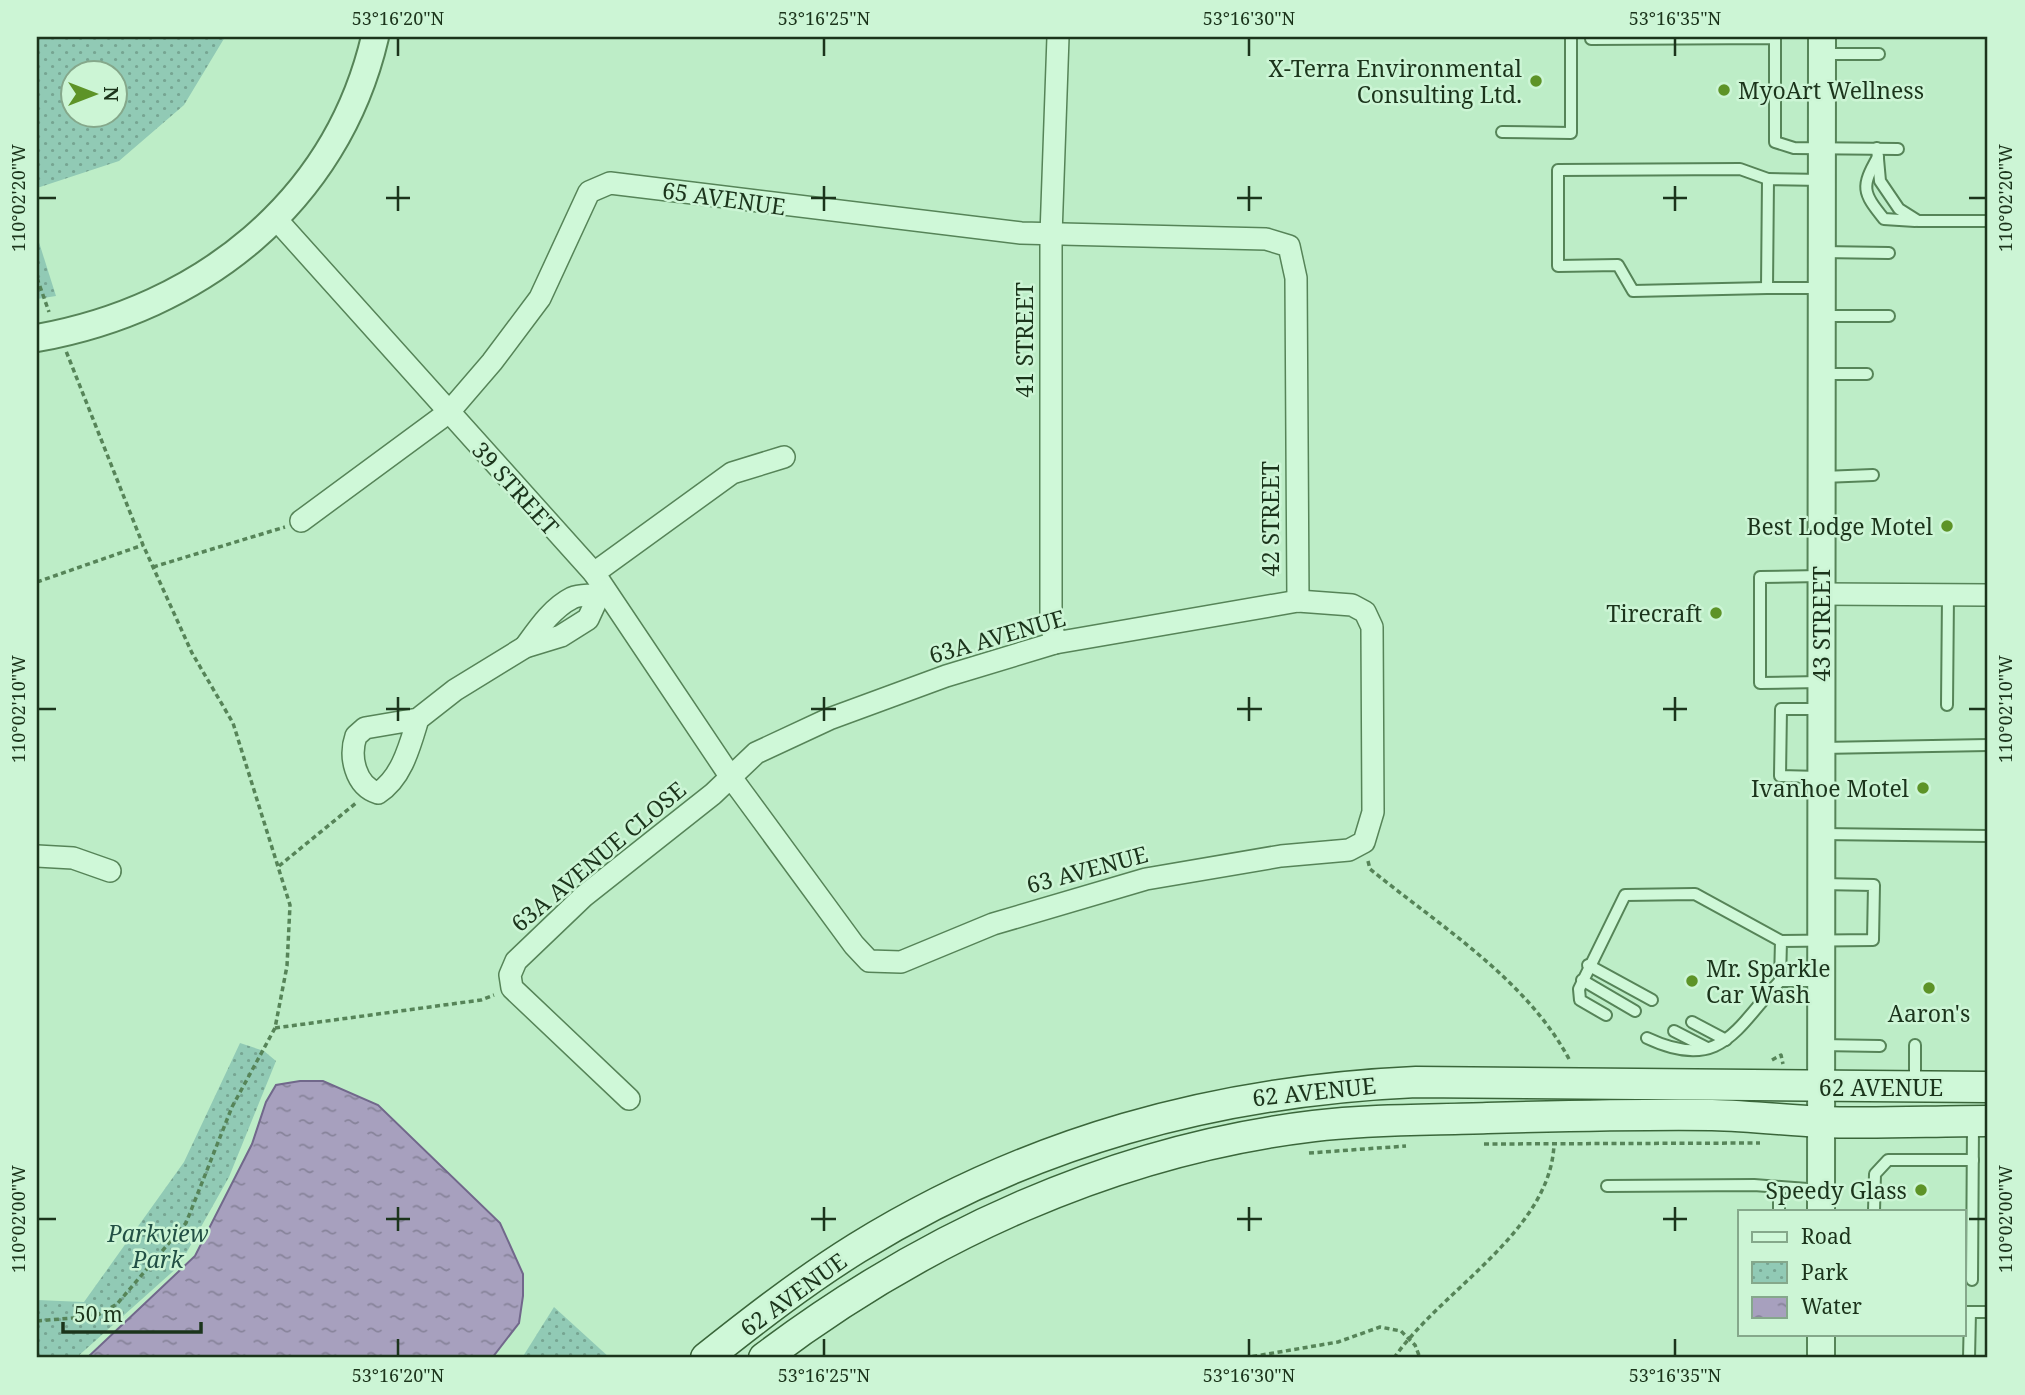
<svg xmlns="http://www.w3.org/2000/svg" width="2025" height="1395" font-family="'Noto Serif',serif">
<style>
.park{fill:url(#park-dots);fill-rule:evenodd}
.water{fill:url(#water-ripples);stroke:#71688b;stroke-width:2}
.lines{fill:none;stroke-linecap:round;stroke-linejoin:round}
.service-casing{stroke:#568458;stroke-width:14}
.minor-casing{stroke:#568458;stroke-width:24}
.tertiary-casing{stroke:#568458;stroke-width:30}
.secondary-casing{stroke:#3a663a;stroke-width:33}
.path{stroke:#568458;stroke-width:3.5;stroke-dasharray:5 3.5;stroke-linecap:butt}
.service{stroke:#cff8d8;stroke-width:10}
.minor{stroke:#cff8d8;stroke-width:21}
.tertiary{stroke:#cff8d8;stroke-width:26}
.secondary{stroke:#cff8d8;stroke-width:30}
.ticks{fill:none;stroke:#1b341b;stroke-width:2.5}
.poi-dot{fill:#5d9327;stroke:#ccf5d5;stroke-width:2.5}
.labels{text-anchor:middle;dominant-baseline:central;stroke-width:5;stroke-linejoin:round;paint-order:stroke}
.poi-label{font-size:23px;fill:#1b341b;stroke:#ccf5d5;text-anchor:end}
.street-label{font-size:23px;fill:#1b341b;stroke:#ccf5d5}
.park-label{font-size:23px;font-style:italic;fill:#225045;stroke:#ccf5d5}
.neatline{fill:none;stroke:#1b341b;stroke-width:2.5}
.ticks-label{font-size:18px;text-anchor:middle;fill:#1b341b}
</style>
<defs>
<pattern id="park-dots" width="8" height="8" patternUnits="userSpaceOnUse" patternTransform="scale(1.75)"><rect width="8" height="8" fill="#91cab5"/><path d="M2 2h.1M6 6h.1" fill="none" stroke="#76a592" stroke-width="1.8" stroke-linecap="round"/></pattern>
<pattern id="water-ripples" width="26" height="14" patternUnits="userSpaceOnUse" patternTransform="scale(1.75)"><rect width="26" height="14" fill="#a7a0be"/><path d="M2 4q2-2 4 0t4 0M15 11q2-2 4 0t4 0" fill="none" stroke="#87839a"/></pattern>
</defs>
<rect width="100%" height="100%" fill="#bdedc7"/>
<g class="park">
<path d="M37,37H225L184,105L119,161L37,188ZM74,74H116V116H74Z"/>
<polygon points="37,236 56,296 37,299"/>
<polygon points="240,1043 264,1051 276,1061 229,1177 179,1266 76,1358 37,1358 37,1300 84,1302 184,1162"/>
<polygon points="554,1307 610,1358 522,1358"/>
</g>
<polygon class="water" points="300,1081 323,1081 378,1105 500,1223 523,1274 523,1296 519,1323 492,1358 87,1358 195,1256 252,1144 266,1102 276,1085"/>
<g class="lines">
<defs>
<g id="service">
<polyline points="1591,39 1775,38 1775,142 1794,148 1898,149"/>
<polyline points="1822,54 1879,54"/>
<polyline points="1502,132 1571,133 1571,37"/>
<polyline points="1877,148 1880,181 1899,209 1918,221 1988,221"/>
<path d="M1878,157C1861,187 1862,192 1884,219L1915,221"/>
<polyline points="1822,180 1768,179 1767,288 1822,288"/>
<polyline points="1822,252 1889,253"/>
<polyline points="1767,288 1633,291 1618,265 1558,266 1558,170 1740,169 1768,179"/>
<polyline points="1822,316 1889,316"/>
<polyline points="1822,374 1867,374"/>
<polyline points="1823,477 1873,475"/>
<polyline points="1821,682 1760,683 1760,577 1821,576"/>
<polyline points="1947,705 1948,595"/>
<polyline points="1821,748 1988,745"/>
<polyline points="1820,777 1780,776 1781,709 1821,709"/>
<polyline points="1821,834 1988,836"/>
<polyline points="1588,965 1652,1000"/>
<polyline points="1582,980 1635,1011"/>
<polyline points="1820,981 1780,981 1781,941 1873,940 1874,885 1821,884"/>
<polyline points="1606,1015 1580,1000 1579,989 1625,895 1695,894 1781,941"/>
<polyline points="1692,1022 1726,1040"/>
<polyline points="1674,1031 1707,1048"/>
<path d="M1647,1038C1721,1073 1736,1028 1780,981"/>
<polyline points="1821,1045 1880,1046"/>
<polyline points="1915,1045 1915,1084"/>
<polyline points="1607,1186 1754,1185 1821,1190"/>
<polyline points="1779,1211 1779,1187"/>
<polyline points="1874,1211 1875,1174 1888,1160 1973,1160"/>
<polyline points="1972,1280 1973,1124"/>
<polyline points="1964,1312 1988,1312"/>
<polyline points="1969,1358 1970,1312"/>
</g>
<g id="minor">
<polyline points="276,219 594,573 730,776 854,945 869,961 901,962 993,924 1146,879 1281,856 1349,850 1364,842 1373,812 1372,627 1365,612 1352,605 1298,601 1055,643 946,676 829,719 756,753 713,794 584,896 516,961 510,975 512,988 629,1099"/>
<polyline points="301,521 449,412 492,362 540,298 589,192 610,183 1021,233 1266,239 1289,246 1296,278 1298,601"/>
<polyline points="594,573 732,473 784,457"/>
<polyline points="1821,594 1988,595"/>
<polyline points="1055,643 1051,620 1051,235 1058,37"/>
<path d="M525,647C538,629 552,608 572,598C583,593 595,598 605,591"/>
<path d="M418,719C410,745 402,778 378,793C355,786 349,756 356,736L365,728L418,719L455,690L525,647L561,636L588,619L599,595"/>
<polyline points="37,856 73,858 110,871"/>
</g>
<g id="tertiary">
<path d="M37,338C200,309 336,203 375,37"/>
<polyline points="1821,1211 1822,37"/>
<polyline points="1821,1334 1821,1358"/>
</g>
<g id="secondary">
<path d="M706,1358C755,1319 804,1281 857,1248C1029,1142 1214,1091 1416,1082L1988,1087"/>
<path d="M764,1358C924,1237 1113,1150 1314,1126C1371,1119 1430,1120 1487,1118C1562,1116 1637,1114 1712,1115C1749,1116 1785,1120 1821,1122C1877,1124 1933,1121 1988,1121"/>
</g>
</defs>
<use href="#service" class="service-casing"/>
<use href="#minor" class="minor-casing"/>
<use href="#tertiary" class="tertiary-casing"/>
<use href="#secondary" class="secondary-casing"/>
<g class="path">
<polyline points="37,278 49,312"/>
<polyline points="153,567 285,527"/>
<polyline points="37,582 143,545"/>
<path d="M1368,861L1370,869C1440,926 1526,979 1569,1059"/>
<polyline points="279,866 356,803"/>
<polyline points="275,1028 481,1000 494,995"/>
<polyline points="1772,1060 1781,1055 1783,1064"/>
<polyline points="1484,1144 1760,1143"/>
<polyline points="1309,1153 1406,1146"/>
<polyline points="37,1321 96,1316 117,1304 186,1223 232,1107 275,1028 287,966 290,905 233,723 192,653 143,545 66,351"/>
<polyline points="1244,1358 1338,1342 1380,1327 1401,1331 1415,1345 1420,1358"/>
<path d="M1394,1358C1441,1290 1551,1231 1554,1144"/>
</g>
<use href="#service" class="service"/>
<use href="#minor" class="minor"/>
<use href="#tertiary" class="tertiary"/>
<use href="#secondary" class="secondary"/>
</g>
<path class="ticks" d="M398,38V56M824,38V56M1249,38V56M1675,38V56M398,186V211M824,186V211M1249,186V211M1675,186V211M38,198H56M386,198H410M811,198H836M1237,198H1262M1663,198H1687M1969,198H1986M398,697V721M824,697V721M1249,697V721M1675,697V721M38,709H56M386,709H410M811,709H836M1237,709H1262M1663,709H1687M1969,709H1986M398,1207V1231M824,1207V1231M1249,1207V1231M1675,1207V1231M38,1219H56M386,1219H410M811,1219H836M1237,1219H1262M1663,1219H1687M1969,1219H1986M398,1339V1356M824,1339V1356M1249,1339V1356M1675,1339V1356"/>
<g class="poi-dot">
<circle cx="1536" cy="81" r="7"/>
<circle cx="1724" cy="90" r="7"/>
<circle cx="1947" cy="526" r="7"/>
<circle cx="1716" cy="613" r="7"/>
<circle cx="1923" cy="788" r="7"/>
<circle cx="1692" cy="981" r="7"/>
<circle cx="1929" cy="988" r="7"/>
<circle cx="1921" cy="1190" r="7"/>
</g>
<g class="labels">
<g class="poi-label">
<text x="1522" y="68">X-Terra Environmental<tspan x="1522" dy="26">Consulting Ltd.</tspan></text>
<text x="1738" y="90" text-anchor="start">MyoArt Wellness</text>
<text x="1933" y="526">Best Lodge Motel</text>
<text x="1702" y="613">Tirecraft</text>
<text x="1909" y="788">Ivanhoe Motel</text>
<text x="1706" y="968" text-anchor="start">Mr. Sparkle<tspan x="1706" dy="26">Car Wash</tspan></text>
<text x="1929" y="1013" text-anchor="middle">Aaron's</text>
<text x="1907" y="1190">Speedy Glass</text>
</g>
<g class="street-label">
<text transform="translate(724 198) rotate(8)">65 AVENUE</text>
<text transform="translate(1024 340) rotate(-90)">41 STREET</text>
<text transform="translate(516 488) rotate(48)">39 STREET</text>
<text transform="translate(1270 519) rotate(-90)">42 STREET</text>
<text transform="translate(1821 624) rotate(-90)">43 STREET</text>
<text transform="translate(997 636) rotate(-16)">63A AVENUE</text>
<text transform="translate(598 856) rotate(-40)">63A AVENUE CLOSE</text>
<text transform="translate(1087 869) rotate(-15)">63 AVENUE</text>
<text x="1881" y="1087">62 AVENUE</text>
<text transform="translate(1314 1091) rotate(-6)">62 AVENUE</text>
<text transform="translate(793 1294) rotate(-36)">62 AVENUE</text>
</g>
<g class="park-label">
<text x="158" y="1233">Parkview<tspan x="158" dy="26">Park</tspan></text>
</g>
</g>
<rect width="2025" height="1395" fill="none" stroke="#ccf5d5" stroke-width="77"/>
<rect x="1738" y="1210" width="228" height="126" fill="#ccf5d5" stroke="#85a88b" stroke-width="2"/>
<rect x="1752" y="1232" width="35" height="10" fill="#cff8d8" stroke="#85a88b" stroke-width="2"/>
<text x="1801" y="1244" font-size="21" fill="#1b341b">Road</text>
<rect x="1752" y="1262" width="35" height="21" fill="url(#park-dots)" stroke="#85a88b" stroke-width="2"/>
<text x="1801" y="1280" font-size="21" fill="#1b341b">Park</text>
<rect x="1752" y="1297" width="35" height="21" fill="url(#water-ripples)" stroke="#85a88b" stroke-width="2"/>
<text x="1801" y="1314" font-size="21" fill="#1b341b">Water</text>
<g transform="translate(94 94) rotate(90)"><circle r="33" fill="#ccf5d5" stroke="#85a88b" stroke-width="2"/>
<path d="M0-5L12 26L0 18L-12 26Z" fill="#5d9327"/>
<text y="-10" font-size="19" font-weight="bold" text-anchor="middle" fill="#1b341b">N</text>
</g>
<path d="M63 1322v10h138v-10" fill="none" stroke="#1b341b" stroke-width="3.5"/>
<text x="74" y="1322" font-size="21" fill="#1b341b" stroke="#ccf5d5" stroke-width="5" paint-order="stroke">50 m</text>
<rect x="38" y="38" width="1948" height="1318" class="neatline"/>
<g class="ticks-label">
<text x="398" y="25">53°16'20"N</text>
<text x="824" y="25">53°16'25"N</text>
<text x="1249" y="25">53°16'30"N</text>
<text x="1675" y="25">53°16'35"N</text>
<text transform="translate(2006 198) rotate(-90)" y="6">110°02'20"W</text>
<text transform="translate(19 198) rotate(-90)" y="6">110°02'20"W</text>
<text transform="translate(2006 709) rotate(-90)" y="6">110°02'10"W</text>
<text transform="translate(19 709) rotate(-90)" y="6">110°02'10"W</text>
<text transform="translate(2006 1219) rotate(-90)" y="6">110°02'00"W</text>
<text transform="translate(19 1219) rotate(-90)" y="6">110°02'00"W</text>
<text x="398" y="1382">53°16'20"N</text>
<text x="824" y="1382">53°16'25"N</text>
<text x="1249" y="1382">53°16'30"N</text>
<text x="1675" y="1382">53°16'35"N</text>
</g>
</svg>
